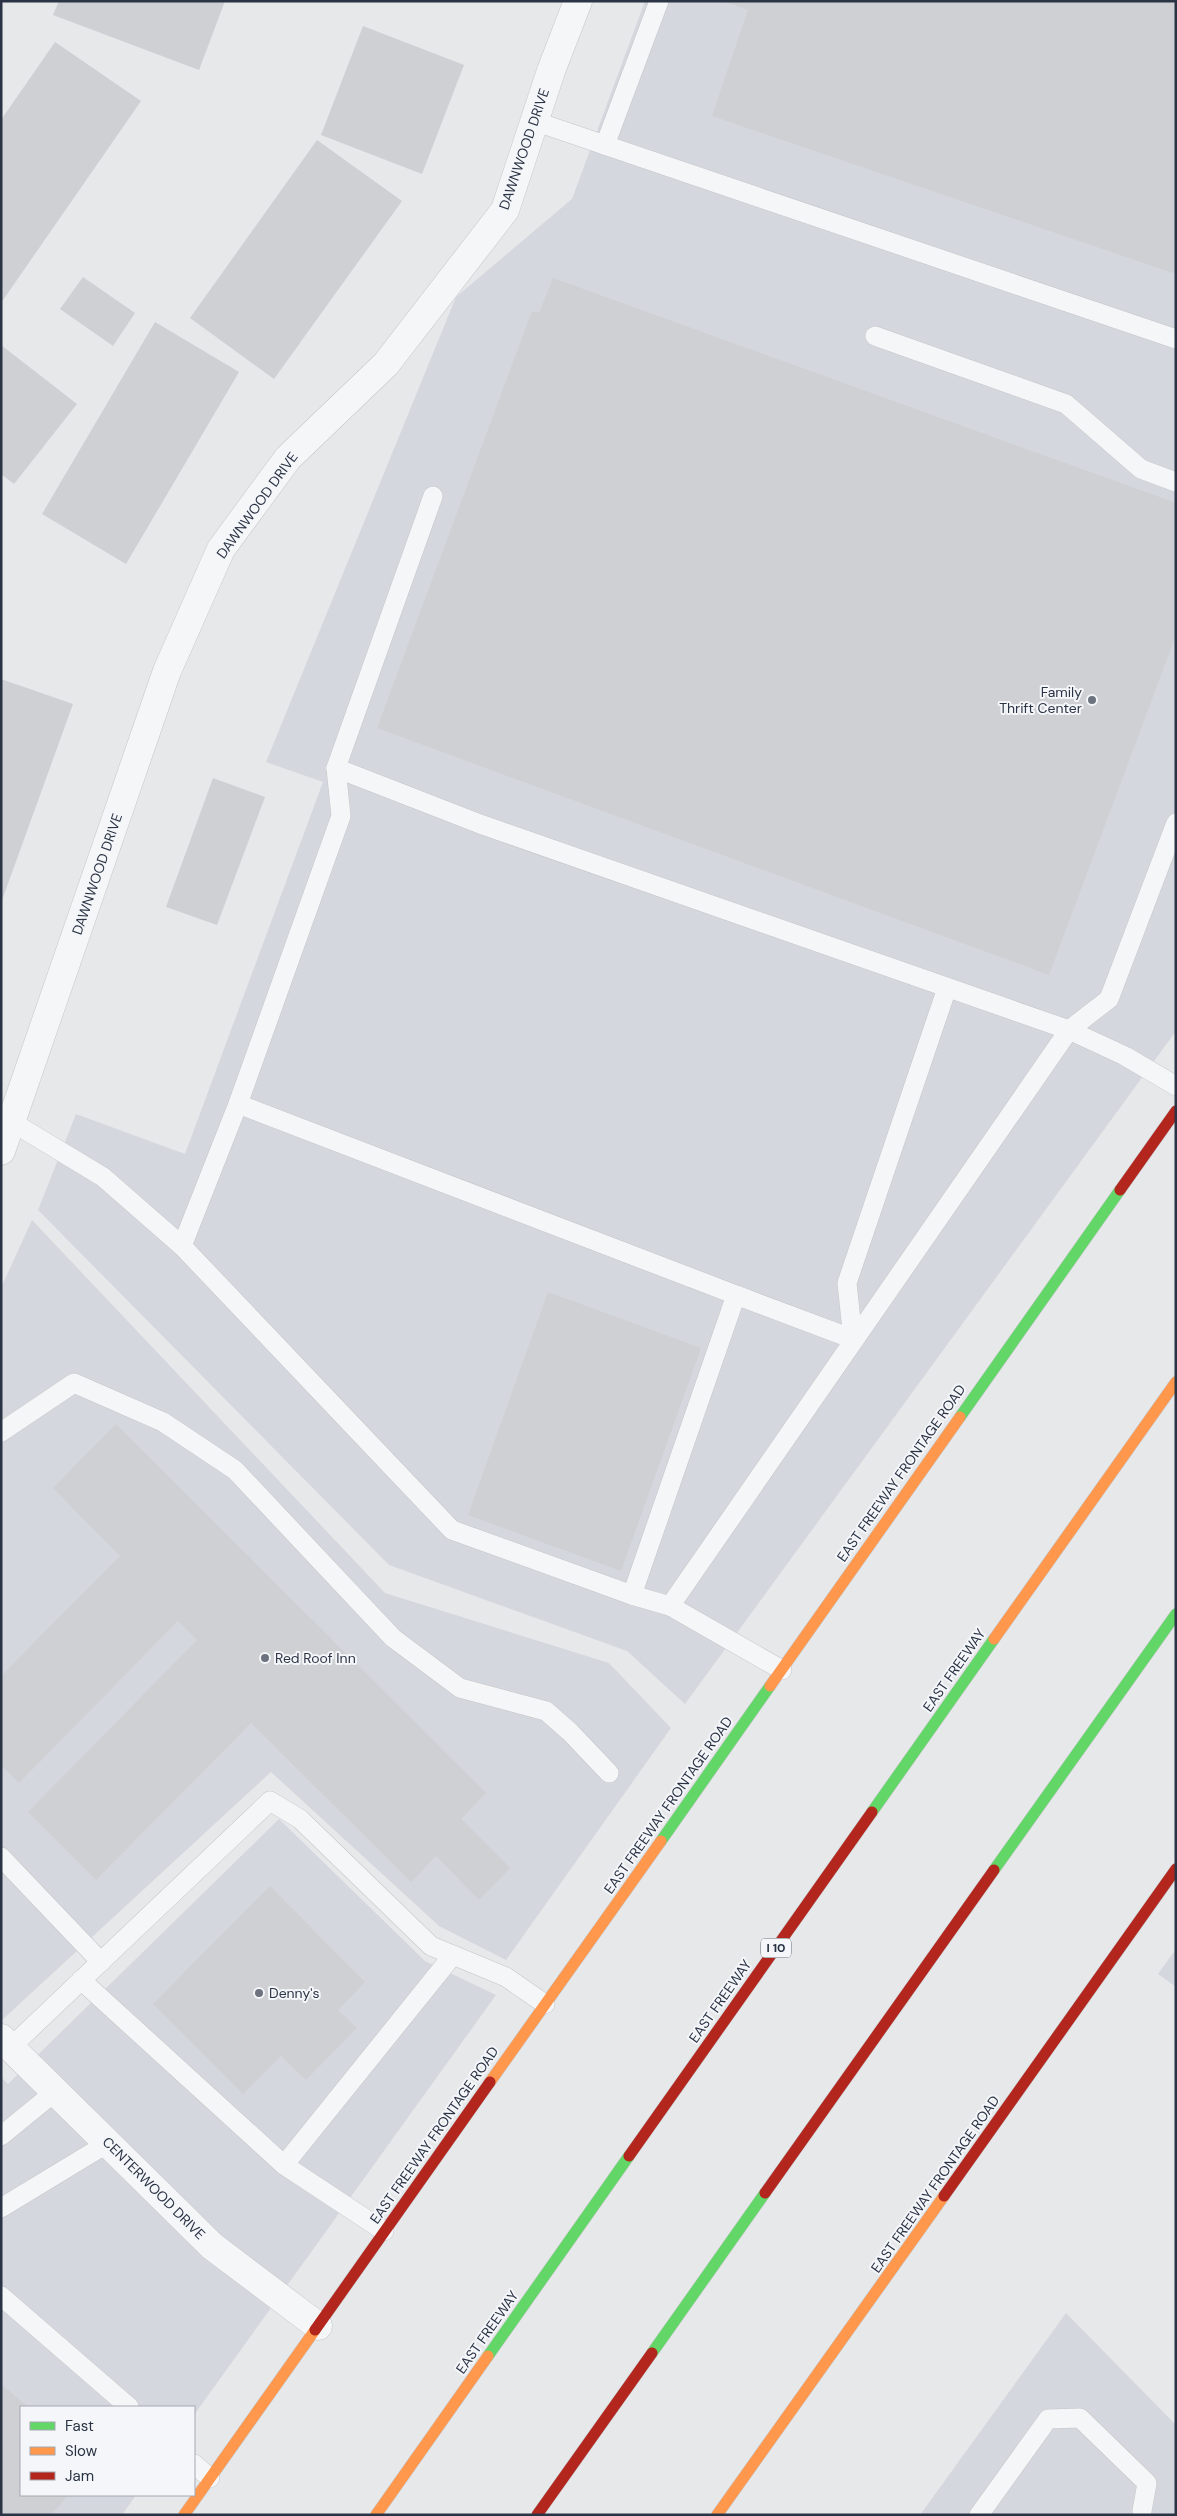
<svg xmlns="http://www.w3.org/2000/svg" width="1177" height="2516" font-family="'DM Sans',sans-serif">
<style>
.built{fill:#d4d7dd}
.building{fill:#ced0d3}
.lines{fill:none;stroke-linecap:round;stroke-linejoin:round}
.lane-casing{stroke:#c4c6c8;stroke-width:20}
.street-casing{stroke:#c4c6c8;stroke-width:29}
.fast-casing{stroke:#c4c6c8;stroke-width:12}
.slow-casing{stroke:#c4c6c8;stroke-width:12}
.jam-casing{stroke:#c4c6c8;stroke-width:12}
.lane{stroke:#f5f6f7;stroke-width:19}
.street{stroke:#f5f6f7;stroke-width:28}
.fast{stroke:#63d668;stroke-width:11}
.slow{stroke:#ff974d;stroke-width:11}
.jam{stroke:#b3261e;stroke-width:11}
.poi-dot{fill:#6c737f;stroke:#f4f6f9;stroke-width:2}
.labels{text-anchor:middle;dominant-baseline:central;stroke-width:4;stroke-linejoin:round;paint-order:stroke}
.shield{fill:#f4f6f9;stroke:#676e7b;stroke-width:1}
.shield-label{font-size:12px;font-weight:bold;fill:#2b3445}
.street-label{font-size:14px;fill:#2b3445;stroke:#f4f6f9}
.poi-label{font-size:14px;fill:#2b3445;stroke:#f4f6f9;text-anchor:start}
</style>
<rect width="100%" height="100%" fill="#e6e8ea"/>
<g class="built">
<polygon points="645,1 1176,1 1176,1031 685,1704 627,1651 389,1565 38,1210 76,1114 185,1154 323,782 266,762 456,297 572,199"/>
<polygon points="32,1220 385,1593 609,1663 671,1728 506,1960 439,1926 271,1772 1,2021 1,1288"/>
<polygon points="279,1819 425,1961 496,1995 194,2415 194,2407 21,2407 21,2495 136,2495 122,2515 1,2515 1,2077 8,2084"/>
<polygon points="1176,1949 1176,1987 1158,1974"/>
<polygon points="1066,2313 1176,2425 1176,2515 920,2515"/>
</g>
<g class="building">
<polygon points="59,1 225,1 199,70 53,15"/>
<polygon points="724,1 1176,1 1176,274 712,116 748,10"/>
<polygon points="363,26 464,65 422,174 321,135"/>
<polygon points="55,42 141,101 1,303 1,120"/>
<polygon points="317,140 402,201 274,379 190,318"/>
<polygon points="83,277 135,313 113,346 60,309"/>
<polygon points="553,278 1176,503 1176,635 1049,975 377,728 532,311 539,313"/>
<polygon points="155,322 239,372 126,564 42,514"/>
<polygon points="1,345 77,404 14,484 1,474"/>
<polygon points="1,679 73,704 1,903"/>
<polygon points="213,778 265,797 217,925 166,907"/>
<polygon points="548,1292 701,1348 621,1571 468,1515"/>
<polygon points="116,1424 486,1793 461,1819 510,1868 479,1900 436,1856 411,1882 251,1723 96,1880 28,1812 197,1640 178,1621 19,1783 1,1765 1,1676 120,1556 53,1488"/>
<polygon points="270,1886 365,1982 338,2010 357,2028 306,2080 281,2056 243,2094 153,2004"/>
<polygon points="1,2384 28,2407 21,2407 21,2495 68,2495 51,2515 1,2515"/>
</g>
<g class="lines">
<defs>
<g id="lane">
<polyline points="534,121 1176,339"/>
<polyline points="605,145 659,1"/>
<polyline points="875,336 1066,404 1141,469 1176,482"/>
<polyline points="433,496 336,768 341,816 238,1104 182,1246 452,1530 632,1595 670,1606 1069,1030 1109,999 1176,823"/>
<polyline points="336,768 480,824 1069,1030 1125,1056 1176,1086"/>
<polyline points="238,1104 736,1295"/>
<polyline points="12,1122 103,1177 182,1246"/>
<polyline points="1,1432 74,1383 163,1422 235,1470 393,1638 460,1688 546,1711 570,1732 609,1773"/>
<polyline points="632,1595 736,1295 853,1339 847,1283 947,988"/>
<polyline points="670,1606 782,1670"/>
<polyline points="1,1857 101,1962"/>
<polyline points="81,1980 284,2165"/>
<polyline points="11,2047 270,1801 300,1819 431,1946 506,1977 545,2004"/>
<polyline points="1,2136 56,2091"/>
<polyline points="1,2208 108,2143"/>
<polyline points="384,2231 284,2165 453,1955"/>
<polyline points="1,2296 129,2407"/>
<polyline points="194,2464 210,2478"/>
<polyline points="979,2515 1048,2419 1080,2418 1147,2483 1142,2511"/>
</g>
<g id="street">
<polyline points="1,1151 167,671 221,549 288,458 386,364 505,210 551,71 578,1"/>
<polyline points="1,2038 212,2246 318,2326"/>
</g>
<g id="fast">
<polyline points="960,1417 1120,1190"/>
<polyline points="872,1812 994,1639"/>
<polyline points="661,1841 770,1686"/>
<polyline points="994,1870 1176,1614"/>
<polyline points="652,2353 765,2193"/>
<polyline points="488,2356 629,2156"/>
</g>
<g id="slow">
<polyline points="994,1639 1176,1382"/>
<polyline points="770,1686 960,1417"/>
<polyline points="490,2082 661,1841"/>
<polyline points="184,2515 315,2330"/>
<polyline points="376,2515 488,2356"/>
<polyline points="717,2515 944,2196"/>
</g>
<g id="jam">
<polyline points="1120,1190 1176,1111"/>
<polyline points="629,2156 872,1812"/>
<polyline points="765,2193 994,1870"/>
<polyline points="944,2196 1176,1869"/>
<polyline points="315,2330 490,2082"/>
<polyline points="537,2515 652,2353"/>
</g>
</defs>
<use href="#lane" class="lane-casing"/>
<use href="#street" class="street-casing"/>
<use href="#fast" class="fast-casing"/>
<use href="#slow" class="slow-casing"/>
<use href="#jam" class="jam-casing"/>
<use href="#lane" class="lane"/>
<use href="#street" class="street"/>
<use href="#fast" class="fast"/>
<use href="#slow" class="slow"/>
<use href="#jam" class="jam"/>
</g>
<g class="poi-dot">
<circle cx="1092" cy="700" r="5"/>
<circle cx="265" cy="1658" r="5"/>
<circle cx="259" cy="1993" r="5"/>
</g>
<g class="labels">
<rect class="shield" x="761" y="1938.5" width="30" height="19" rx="4"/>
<g class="shield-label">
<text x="776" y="1948">I 10</text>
</g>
<g class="street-label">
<text transform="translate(524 149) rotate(-71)">DAWNWOOD DRIVE</text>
<text transform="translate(257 505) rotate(-54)">DAWNWOOD DRIVE</text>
<text transform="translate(97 874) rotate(-71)">DAWNWOOD DRIVE</text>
<text transform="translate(901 1473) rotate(-55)">EAST FREEWAY FRONTAGE ROAD</text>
<text transform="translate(954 1670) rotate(-55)">EAST FREEWAY</text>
<text transform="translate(668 1805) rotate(-55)">EAST FREEWAY FRONTAGE ROAD</text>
<text transform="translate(720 2001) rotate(-55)">EAST FREEWAY</text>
<text transform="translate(434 2135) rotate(-55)">EAST FREEWAY FRONTAGE ROAD</text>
<text transform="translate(935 2184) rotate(-55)">EAST FREEWAY FRONTAGE ROAD</text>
<text transform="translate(154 2188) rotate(45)">CENTERWOOD DRIVE</text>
<text transform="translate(487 2332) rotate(-55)">EAST FREEWAY</text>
</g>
<g class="poi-label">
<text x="1082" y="692" text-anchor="end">Family<tspan x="1082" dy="16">Thrift Center</tspan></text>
<text x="275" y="1658">Red Roof Inn</text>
<text x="269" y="1993">Denny's</text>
</g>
</g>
<rect width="1177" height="2516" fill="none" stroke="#2b3445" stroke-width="5"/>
<rect x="20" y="2406" width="175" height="90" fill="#f4f6f9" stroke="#a4a8b1"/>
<rect x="30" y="2422" width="25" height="8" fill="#63d668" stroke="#a4a8b1"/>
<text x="65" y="2431" font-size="15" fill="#2b3445">Fast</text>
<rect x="30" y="2447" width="25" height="8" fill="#ff974d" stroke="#a4a8b1"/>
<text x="65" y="2456" font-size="15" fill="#2b3445">Slow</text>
<rect x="30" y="2472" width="25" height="8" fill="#b3261e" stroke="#a4a8b1"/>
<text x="65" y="2481" font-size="15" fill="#2b3445">Jam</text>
</svg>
